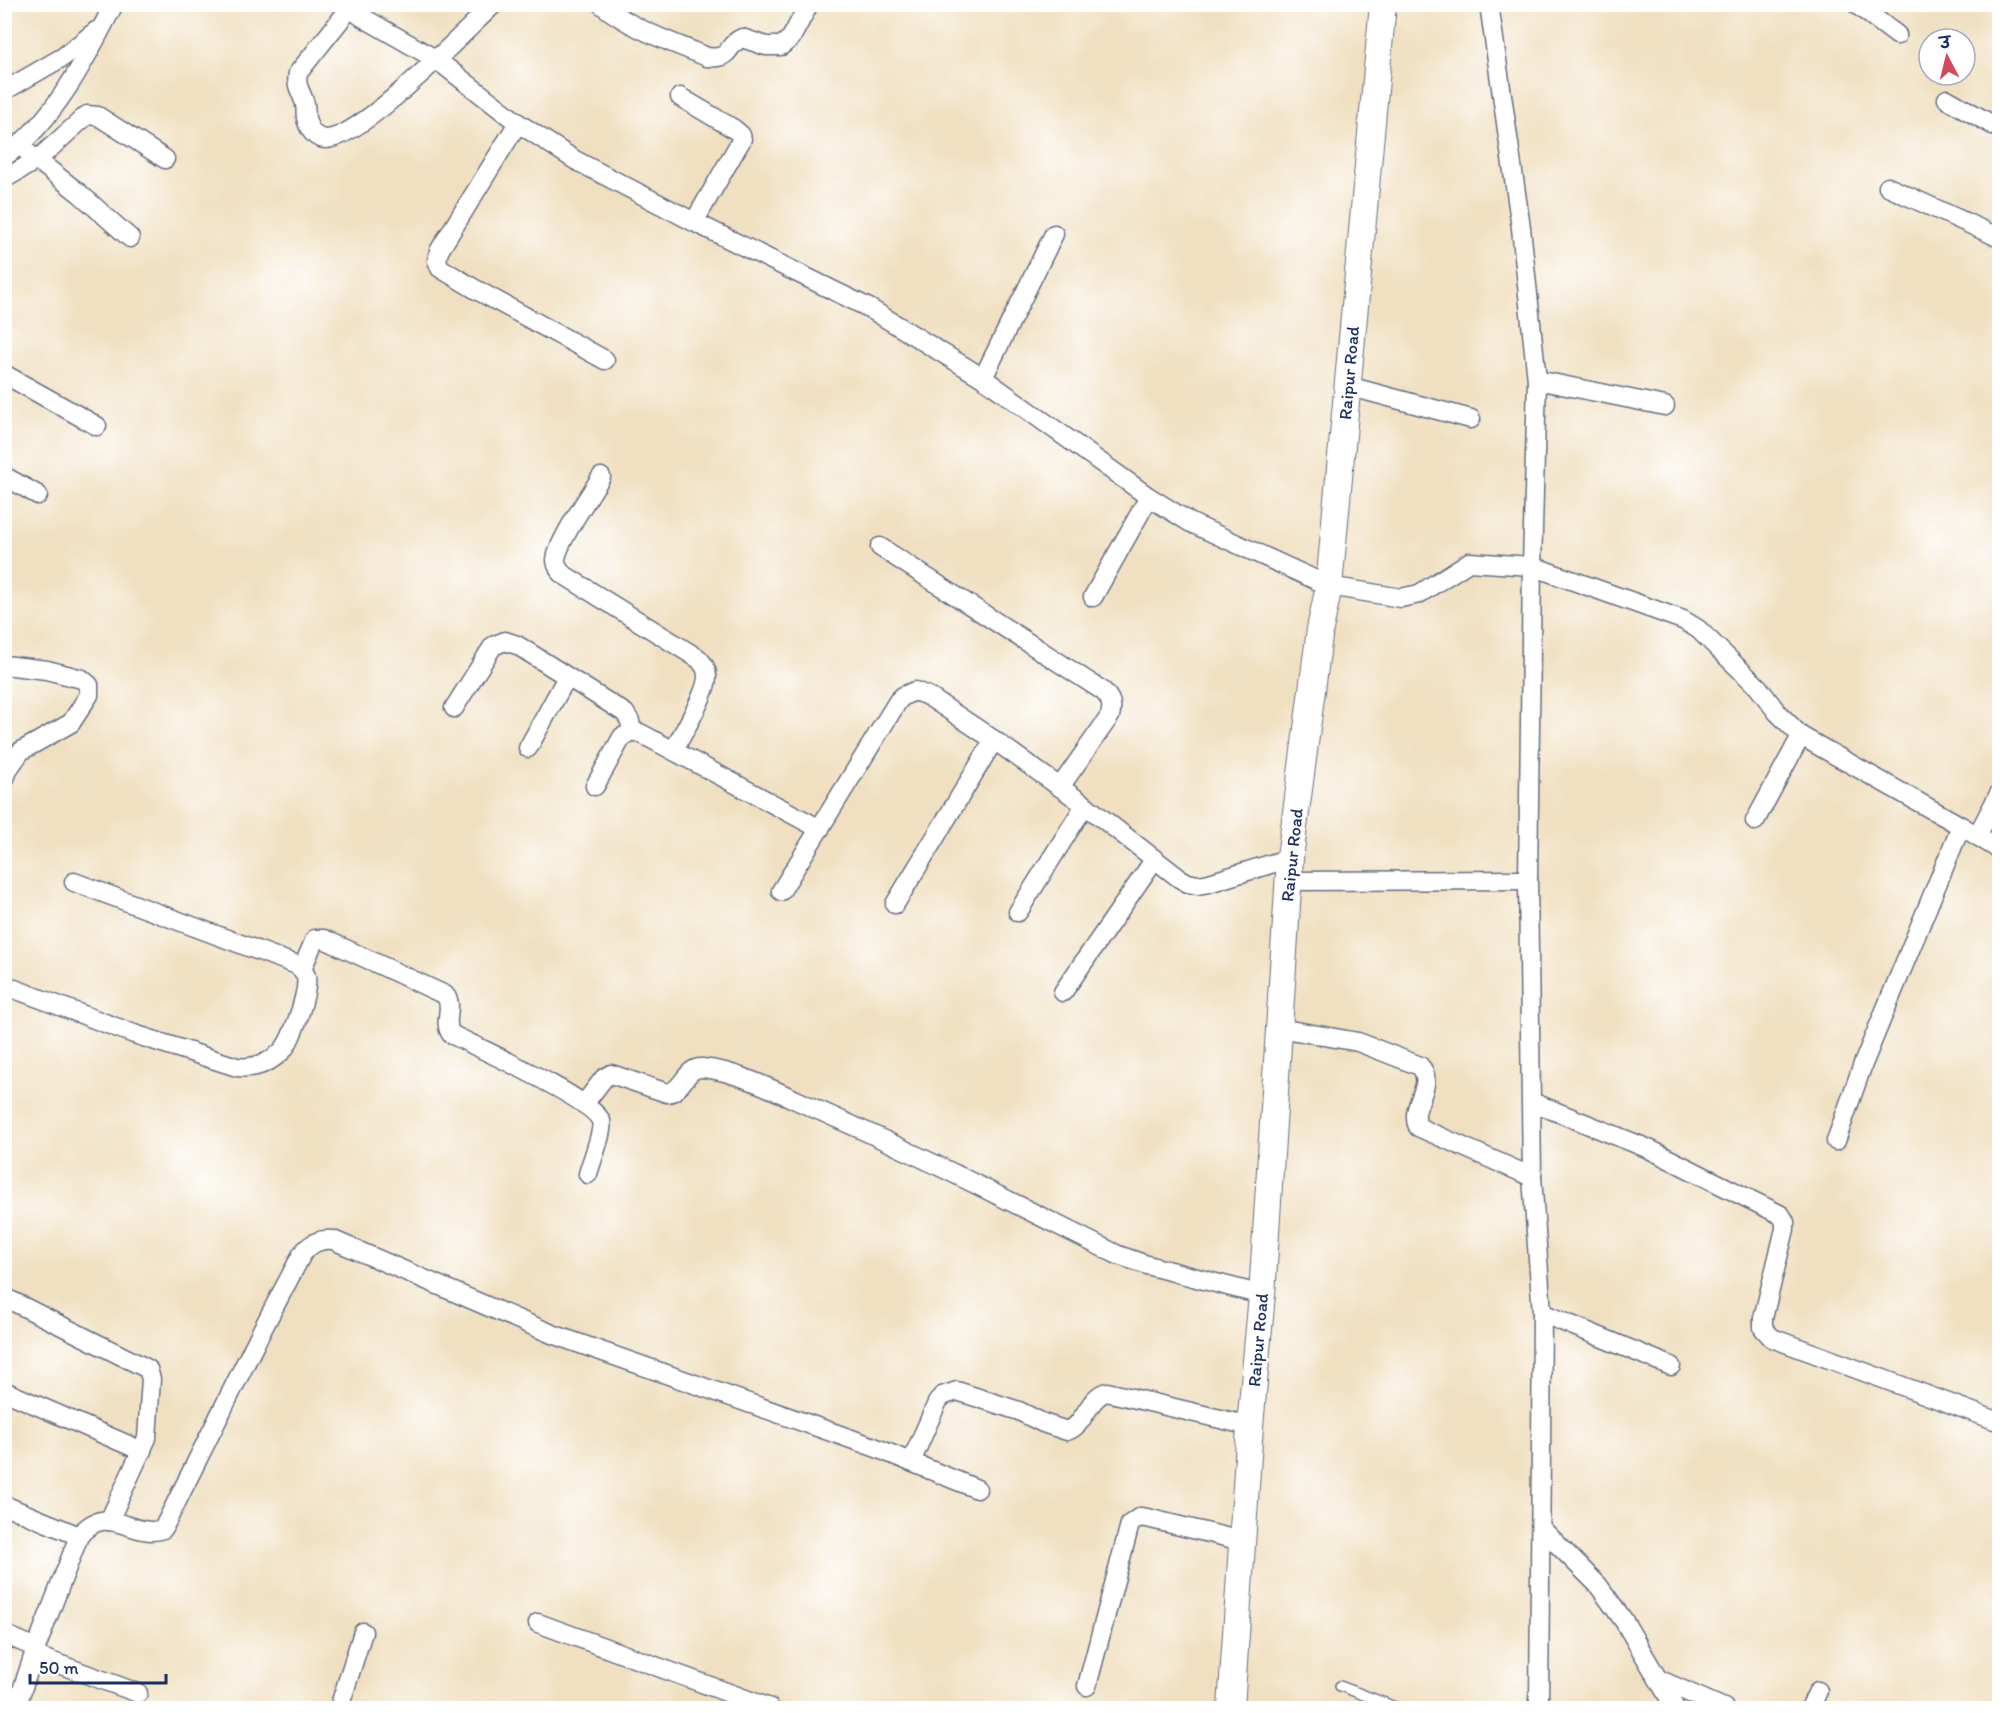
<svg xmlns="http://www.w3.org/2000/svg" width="2004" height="1713" font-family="Itim,'Playpen Sans Deva',sans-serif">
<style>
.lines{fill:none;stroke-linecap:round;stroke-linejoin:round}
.lane-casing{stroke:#666d81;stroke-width:12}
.street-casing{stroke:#666d81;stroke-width:21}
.secondary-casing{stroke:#666d81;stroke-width:28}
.lane{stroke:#fff;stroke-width:9}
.street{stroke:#fff;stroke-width:18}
.secondary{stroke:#fff;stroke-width:26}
.labels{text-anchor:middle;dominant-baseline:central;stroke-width:5;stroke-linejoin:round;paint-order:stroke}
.street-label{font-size:18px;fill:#1b2f5e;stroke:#fff}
</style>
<rect width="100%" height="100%" fill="#fff"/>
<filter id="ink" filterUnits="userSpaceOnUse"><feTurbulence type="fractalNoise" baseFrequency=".0167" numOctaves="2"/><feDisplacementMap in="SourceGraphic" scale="12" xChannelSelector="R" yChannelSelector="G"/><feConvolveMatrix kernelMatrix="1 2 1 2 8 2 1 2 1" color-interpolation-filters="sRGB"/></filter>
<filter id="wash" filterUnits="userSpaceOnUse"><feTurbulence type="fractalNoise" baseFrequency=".008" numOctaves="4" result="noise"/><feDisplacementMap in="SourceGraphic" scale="24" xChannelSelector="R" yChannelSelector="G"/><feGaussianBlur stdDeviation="1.35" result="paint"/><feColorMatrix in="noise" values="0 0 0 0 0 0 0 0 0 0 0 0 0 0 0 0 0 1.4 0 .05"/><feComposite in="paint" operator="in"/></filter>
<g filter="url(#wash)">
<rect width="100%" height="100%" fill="#f0e0c1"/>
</g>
<g filter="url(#ink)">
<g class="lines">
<defs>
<polyline id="lane" points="1340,1686 1398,1708"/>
<g id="street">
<polyline points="345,4 362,17 437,60 518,123 575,160 694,222 869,308 983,378 1149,497 1191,523 1329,586 1401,598 1419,594 1469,562 1532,566 1683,620 1698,629 1758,687 1777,712 1801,736 1961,826 2000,850"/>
<path d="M601,4C631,29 672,42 707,57C733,60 725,45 742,38L766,46H781L791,38L809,4"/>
<polyline points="1489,4 1521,228 1537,380 1532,566 1528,880 1532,1177 1542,1313 1539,1708"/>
<polyline points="1856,4 1897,35"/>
<path d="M350,8L298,73C295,87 302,92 305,104C306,110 305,116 307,122C310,131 316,139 326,139C362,138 464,32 494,4"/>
<polyline points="4,91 63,57 96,31"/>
<polyline points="680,97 734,129 741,135 742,139 694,222"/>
<polyline points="1947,99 2000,129"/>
<polyline points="518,123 439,251 437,260 440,268 475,289 605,360"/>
<polyline points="28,153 79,193 130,238"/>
<path d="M4,157C54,122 87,57 114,4"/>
<polyline points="4,179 37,160 87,115 98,116 165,159"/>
<polyline points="1888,187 2000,238"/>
<polyline points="4,374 97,426"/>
<polyline points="983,378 1054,234"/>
<polyline points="1537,380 1665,406"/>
<polyline points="1348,386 1471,419"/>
<polyline points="4,476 38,495"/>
<path d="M601,477C591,494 557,542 556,560C556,565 559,569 561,573L699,659C704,665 707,669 707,676C708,692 682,734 674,750"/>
<path d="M880,547L1103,691C1111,699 1113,705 1110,716L1060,787"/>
<polyline points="1093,597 1149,497"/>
<polyline points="4,665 47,670 82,679 89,685 89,695 71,723 21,751 9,768 4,781"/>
<polyline points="454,708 493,646 505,641 517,645 625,713 630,721 632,733"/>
<polyline points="528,748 567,677"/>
<polyline points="595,786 622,737 632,733 640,733 820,829"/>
<polyline points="1755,821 1801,736"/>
<polyline points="1977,836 2000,792"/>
<polyline points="1289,881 1528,880"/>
<polyline points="781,891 898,701 903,696 915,691 928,696 994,740 1085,805 1179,878 1188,883 1198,885 1209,883 1290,858"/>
<polyline points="895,904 994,740"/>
<polyline points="1018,912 1085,805"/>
<path d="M302,969L315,939H324L445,995C455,1006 442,1021 451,1034C476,1047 593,1099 601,1121C604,1131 591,1162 588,1174"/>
<path d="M4,985L134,1034L237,1067C254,1069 268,1064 281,1052C292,1042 309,991 306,976C304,972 301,968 297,965L74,882"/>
<polyline points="1063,992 1154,860"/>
<path d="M1279,1028L1358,1042L1420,1066C1437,1085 1408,1106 1418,1127L1532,1177"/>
<polyline points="1532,1102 1649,1149 1781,1215 1785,1222 1785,1229 1763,1318 1763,1328 1772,1338 2000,1422"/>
<path d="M584,1104L604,1078L611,1074L667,1093C683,1092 685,1067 702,1068C739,1071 784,1095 818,1110C920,1155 1019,1206 1118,1255L1147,1265L1262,1295"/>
<polyline points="1836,1141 1863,1064 1961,826"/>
<polyline points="4,1297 148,1369 151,1379 147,1438 109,1521"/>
<polyline points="1542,1313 1671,1366"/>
<polyline points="4,1391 142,1451"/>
<path d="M911,1462L937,1403L942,1396L957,1391L1019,1411L1043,1423L1067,1431C1085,1426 1088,1396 1107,1392L1250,1426"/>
<path d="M4,1505L79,1536C107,1500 133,1540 163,1529L261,1332L302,1254C311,1243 319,1239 333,1240L552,1334L874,1447L977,1489"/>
<polyline points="1542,1529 1598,1585 1624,1621 1675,1708"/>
<polyline points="538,1623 770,1708"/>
<polyline points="4,1634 36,1648"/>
<polyline points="34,1655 138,1693"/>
<polyline points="1658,1679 1724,1708"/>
<polyline points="1087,1686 1130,1524 1140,1517 1147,1518 1242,1541"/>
<polyline points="16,1708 36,1648 79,1536"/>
<polyline points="339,1708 363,1632"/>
<polyline points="1810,1708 1818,1691"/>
</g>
<polyline id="secondary" points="1231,1708 1250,1426 1262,1295 1290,858 1320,629 1329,586 1383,4"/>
</defs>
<use href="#lane" class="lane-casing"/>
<use href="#street" class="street-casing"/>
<use href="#secondary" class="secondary-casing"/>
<use href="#lane" class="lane"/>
<use href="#street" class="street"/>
<use href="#secondary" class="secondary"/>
</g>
</g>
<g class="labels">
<g class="street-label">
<text transform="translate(1349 373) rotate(-85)">Raipur Road</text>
<text transform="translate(1292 855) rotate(-84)">Raipur Road</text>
<text transform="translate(1258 1340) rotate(-85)">Raipur Road</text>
</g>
</g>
<rect width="2004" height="1713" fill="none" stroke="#fff" stroke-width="24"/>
<g transform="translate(1947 57) rotate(353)"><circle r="28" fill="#ffffff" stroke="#a4acbf" stroke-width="1.5"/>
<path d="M0-4.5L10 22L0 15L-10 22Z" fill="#d1495b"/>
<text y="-9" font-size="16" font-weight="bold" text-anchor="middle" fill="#1b2f5e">उ</text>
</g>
<path d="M30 1674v9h136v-9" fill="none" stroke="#1b2f5e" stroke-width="3"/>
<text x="39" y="1674" font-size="18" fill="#1b2f5e" stroke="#ffffff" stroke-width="4.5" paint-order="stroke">50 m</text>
</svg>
